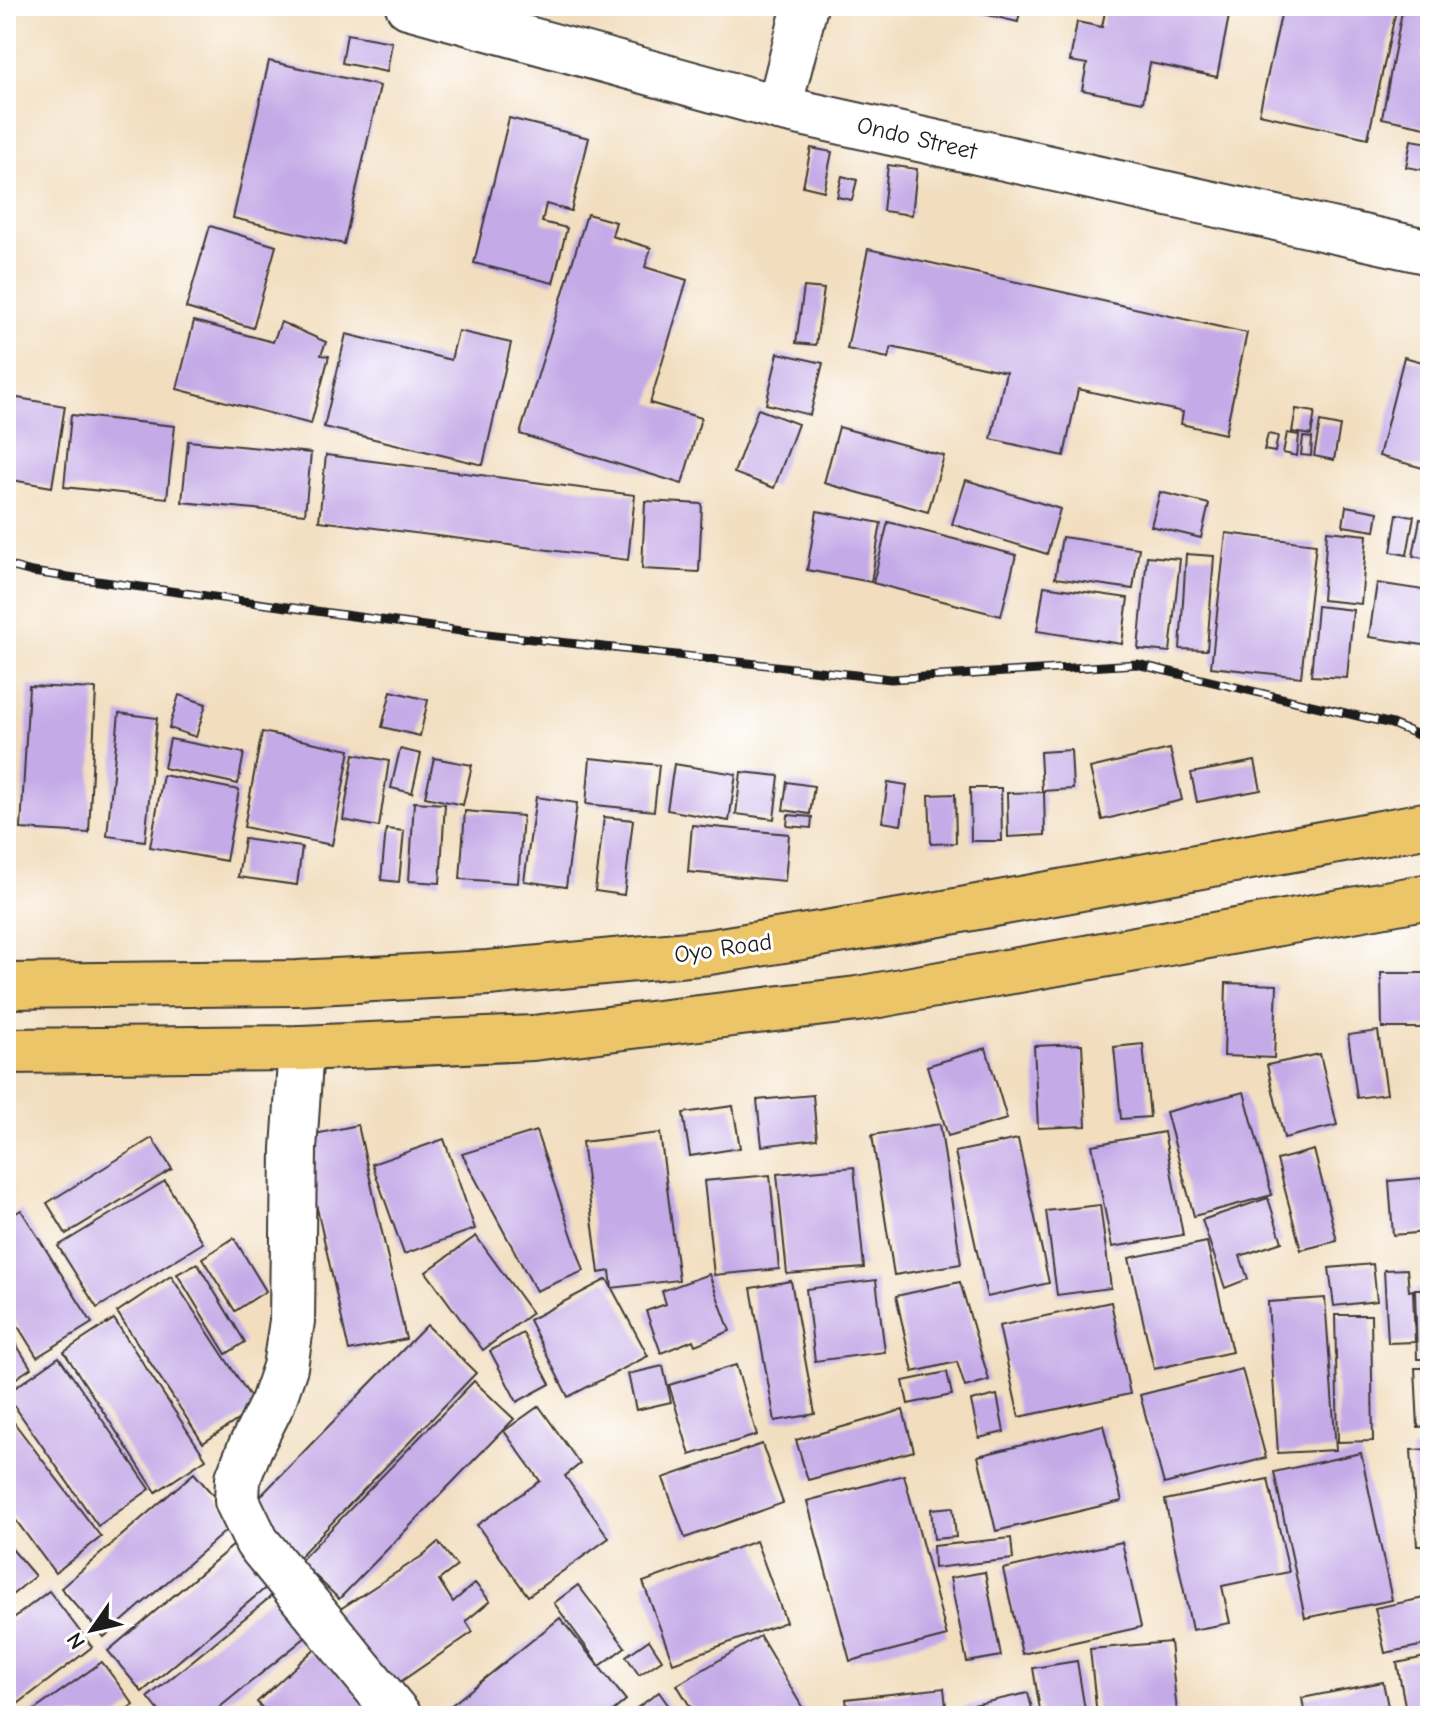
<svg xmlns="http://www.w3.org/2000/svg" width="1436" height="1722" font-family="'Comic Neue',sans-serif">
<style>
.building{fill:#c4aae7}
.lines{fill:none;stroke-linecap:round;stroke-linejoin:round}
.street-casing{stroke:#3c3934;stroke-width:48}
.primary-casing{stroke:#3c3934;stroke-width:48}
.street{stroke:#fff;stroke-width:44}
.primary{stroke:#edc569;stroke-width:44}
.rail-casing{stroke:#1c1c1c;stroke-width:9}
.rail{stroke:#fff;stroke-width:6;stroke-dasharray:18;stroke-linecap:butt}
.labels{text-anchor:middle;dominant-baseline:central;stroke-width:6;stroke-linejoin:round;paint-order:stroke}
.street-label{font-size:24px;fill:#1c1c1c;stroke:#fff}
</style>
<rect width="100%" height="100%" fill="#fff"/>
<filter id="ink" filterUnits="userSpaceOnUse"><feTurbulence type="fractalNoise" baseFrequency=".0125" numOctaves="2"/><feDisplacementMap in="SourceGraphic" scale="16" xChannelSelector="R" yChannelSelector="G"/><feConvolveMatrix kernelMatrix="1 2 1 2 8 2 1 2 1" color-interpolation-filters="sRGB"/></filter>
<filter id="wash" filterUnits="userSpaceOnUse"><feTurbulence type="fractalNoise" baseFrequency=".006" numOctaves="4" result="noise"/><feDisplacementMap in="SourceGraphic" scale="32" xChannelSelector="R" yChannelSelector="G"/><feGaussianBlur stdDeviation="1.8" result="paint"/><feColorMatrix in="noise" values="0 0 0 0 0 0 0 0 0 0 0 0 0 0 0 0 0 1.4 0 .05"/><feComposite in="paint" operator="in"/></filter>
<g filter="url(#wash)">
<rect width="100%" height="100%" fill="#f2debf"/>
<g id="blocks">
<g class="building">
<polygon points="949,6 1021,6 1018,22"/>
<polygon points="1106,6 1172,6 1184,10 1184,6 1231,6 1217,77 1150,63 1143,102 1082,90 1087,64 1070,61 1077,22 1102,27"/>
<polygon points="1283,6 1397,6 1368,138 1259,114"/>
<polygon points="1403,6 1430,6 1430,128 1382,118"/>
<polygon points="347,34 392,42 387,72 342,63"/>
<polygon points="269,61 380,86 344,244 233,218"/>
<polygon points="509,118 589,138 571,211 546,204 542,222 567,228 553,283 474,263"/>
<polygon points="1411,140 1430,143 1430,171 1406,167"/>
<polygon points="811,148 832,152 824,191 803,186"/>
<polygon points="888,165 917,169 912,215 883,211"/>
<polygon points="842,176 857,180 852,200 837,197"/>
<polygon points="587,214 616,222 612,236 651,248 645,267 687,280 650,403 701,418 682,484 520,434"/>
<polygon points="210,226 276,246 253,328 186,308"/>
<polygon points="868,249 1247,333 1225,434 1181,424 1183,412 1078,389 1064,456 991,439 1006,372 891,347 888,358 847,349"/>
<polygon points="804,287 824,289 816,345 796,343"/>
<polygon points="194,321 273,342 281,322 326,342 321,355 329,356 311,424 177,389"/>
<polygon points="458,331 511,343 483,465 324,427 346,334 451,360"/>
<polygon points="778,353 823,363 810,415 766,404"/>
<polygon points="1404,357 1430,364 1430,470 1379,456"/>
<polygon points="6,396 65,406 52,487 6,479"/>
<polygon points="758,409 798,424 774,488 734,473"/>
<polygon points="1296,409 1315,412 1311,435 1292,432"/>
<polygon points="71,415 175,426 167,498 64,487"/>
<polygon points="1320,422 1340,426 1334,460 1314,456"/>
<polygon points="839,427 944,456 928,512 824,483"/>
<polygon points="1287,433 1299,435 1297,456 1283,453"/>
<polygon points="1268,434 1278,436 1275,452 1264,450"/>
<polygon points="1303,437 1312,438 1311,456 1301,455"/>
<polygon points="188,441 311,453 305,514 182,502"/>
<polygon points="326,455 635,495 628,560 319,521"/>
<polygon points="966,480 1060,509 1047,554 952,524"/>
<polygon points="1160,492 1209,504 1201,538 1151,526"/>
<polygon points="645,501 702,504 699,572 642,569"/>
<polygon points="1346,506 1378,512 1375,531 1343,526"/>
<polygon points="817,511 881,523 871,582 807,570"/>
<polygon points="1397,514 1414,516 1407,555 1391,552"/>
<polygon points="1420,519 1430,521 1428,559 1413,556"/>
<polygon points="888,522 1016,555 1001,616 873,583"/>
<polygon points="1327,531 1367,535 1361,604 1322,600"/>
<polygon points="1226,533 1316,544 1301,677 1211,667"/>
<polygon points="1062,537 1139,548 1133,589 1055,578"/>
<polygon points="1186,554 1214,556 1207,650 1180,649"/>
<polygon points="1147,556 1180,559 1170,652 1138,649"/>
<polygon points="1377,583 1430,591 1430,646 1369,637"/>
<polygon points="1044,586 1128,598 1122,644 1037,631"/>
<polygon points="1317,606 1353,610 1347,678 1311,676"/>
<polygon points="6,665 12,665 8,754 6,754"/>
<polygon points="29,686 96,689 89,833 21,829"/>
<polygon points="391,691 428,700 420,736 382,727"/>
<polygon points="179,695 206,704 196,737 169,728"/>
<polygon points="119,713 157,718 145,841 107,836"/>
<polygon points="262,732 350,750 332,845 244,827"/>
<polygon points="170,739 244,753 238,784 164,768"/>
<polygon points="400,749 421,754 412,793 391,788"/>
<polygon points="1170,749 1182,800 1102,820 1090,768"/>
<polygon points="1071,750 1073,789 1042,791 1040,752"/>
<polygon points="354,754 389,761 379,827 343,820"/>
<polygon points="434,758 472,765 463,805 425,797"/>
<polygon points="590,758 659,765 654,811 586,804"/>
<polygon points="1255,761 1261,790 1197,802 1191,773"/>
<polygon points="674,764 736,774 729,821 667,810"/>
<polygon points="741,772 779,776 774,819 736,814"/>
<polygon points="163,775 239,790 226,861 150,847"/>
<polygon points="787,782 814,786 810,814 783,810"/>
<polygon points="888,782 907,785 901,825 882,822"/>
<polygon points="970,788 1001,788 1002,841 971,841"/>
<polygon points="1044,792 1045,835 1008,837 1007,793"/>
<polygon points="955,794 956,843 931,844 929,795"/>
<polygon points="536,797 577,803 566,887 524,881"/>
<polygon points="414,802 445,804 440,883 409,881"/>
<polygon points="465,811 523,816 518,883 460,879"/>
<polygon points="788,815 812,817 811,828 787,826"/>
<polygon points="604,817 633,820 624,895 595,891"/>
<polygon points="692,825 789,834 785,881 688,872"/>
<polygon points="386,829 404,831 399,882 381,880"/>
<polygon points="244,839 302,847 297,885 238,877"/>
<polygon points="1381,973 1430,973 1430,1028 1382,1028"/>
<polygon points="1226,983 1277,985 1274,1058 1224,1056"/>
<polygon points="1378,1031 1387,1094 1357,1098 1348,1035"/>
<polygon points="1082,1044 1086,1126 1038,1128 1034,1046"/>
<polygon points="1143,1044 1150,1117 1121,1119 1114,1047"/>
<polygon points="986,1048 1007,1119 948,1136 927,1066"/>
<polygon points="1320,1054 1337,1125 1284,1138 1267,1065"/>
<polygon points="1244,1092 1272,1195 1194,1216 1166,1112"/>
<polygon points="813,1095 817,1139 762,1146 757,1100"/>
<polygon points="733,1106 740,1148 690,1156 683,1113"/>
<polygon points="940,1124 961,1264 894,1275 872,1135"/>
<polygon points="358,1125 406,1339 349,1351 301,1137"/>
<polygon points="536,1131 584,1271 536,1291 462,1154"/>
<polygon points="1164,1132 1183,1235 1112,1247 1092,1145"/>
<polygon points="660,1133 679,1280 612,1288 610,1271 599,1273 582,1142"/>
<polygon points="152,1138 172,1169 66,1234 47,1203"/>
<polygon points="444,1139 475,1229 404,1254 372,1164"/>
<polygon points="1018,1139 1049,1283 987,1297 955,1152"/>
<polygon points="1314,1150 1337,1241 1301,1250 1277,1160"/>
<polygon points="854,1167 864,1268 787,1274 777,1174"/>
<polygon points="770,1175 779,1269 714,1275 704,1181"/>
<polygon points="1422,1178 1427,1232 1393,1235 1389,1181"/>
<polygon points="165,1181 203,1243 97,1308 58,1246"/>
<polygon points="1268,1198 1282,1242 1240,1256 1248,1279 1225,1288 1202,1220"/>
<polygon points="1100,1205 1111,1288 1057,1295 1046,1211"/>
<polygon points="21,1210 92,1323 37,1357 6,1307 6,1219"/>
<polygon points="476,1236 532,1313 483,1350 426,1272"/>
<polygon points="234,1238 266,1291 235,1311 202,1258"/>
<polygon points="1207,1242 1232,1352 1154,1369 1129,1258"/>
<polygon points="197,1263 245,1342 226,1354 177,1274"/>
<polygon points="1373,1264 1377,1301 1334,1306 1329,1268"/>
<polygon points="1407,1269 1409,1291 1413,1290 1415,1342 1388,1343 1384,1270"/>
<polygon points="709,1274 730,1331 695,1345 693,1340 661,1353 646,1311 666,1304 662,1291"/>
<polygon points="171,1276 257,1407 203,1443 117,1312"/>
<polygon points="607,1279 648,1356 568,1397 529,1320"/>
<polygon points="876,1280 885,1352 815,1361 806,1289"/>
<polygon points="791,1281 815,1414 775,1421 751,1288"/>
<polygon points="960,1282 989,1380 965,1387 957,1362 913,1372 896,1296"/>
<polygon points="1415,1289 1430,1289 1430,1359 1417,1359"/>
<polygon points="1325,1298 1336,1450 1278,1453 1268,1302"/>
<polygon points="1111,1302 1130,1394 1019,1417 999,1326"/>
<polygon points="1335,1315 1371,1315 1373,1441 1338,1442"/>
<polygon points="114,1319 206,1459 156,1492 64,1352"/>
<polygon points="427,1325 476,1373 299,1557 249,1508"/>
<polygon points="6,1328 31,1368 6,1385"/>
<polygon points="523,1333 550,1384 517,1402 490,1351"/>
<polygon points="59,1357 150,1489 98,1526 6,1394"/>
<polygon points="736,1365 757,1435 690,1455 669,1385"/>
<polygon points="663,1366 671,1402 636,1410 628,1374"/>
<polygon points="1415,1368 1430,1368 1430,1426 1418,1427"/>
<polygon points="1242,1369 1266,1458 1164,1484 1140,1395"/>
<polygon points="947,1372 952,1395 908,1404 903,1381"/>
<polygon points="474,1381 514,1419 339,1599 300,1561"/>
<polygon points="997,1395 1004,1432 979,1438 971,1401"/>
<polygon points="539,1406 580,1464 565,1476 609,1538 528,1596 477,1525 540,1481 504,1431"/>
<polygon points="903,1410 914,1451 808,1480 796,1440"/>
<polygon points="6,1412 101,1537 55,1573 6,1507"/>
<polygon points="1103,1425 1122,1501 996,1531 978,1456"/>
<polygon points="762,1444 783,1503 685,1538 663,1478"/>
<polygon points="1430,1449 1430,1546 1417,1546 1411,1450"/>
<polygon points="1361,1453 1392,1600 1305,1618 1274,1472"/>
<polygon points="194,1473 236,1522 104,1637 61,1588"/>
<polygon points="904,1475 947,1636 850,1661 807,1501"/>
<polygon points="1268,1479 1289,1572 1222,1586 1230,1623 1192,1630 1165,1500"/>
<polygon points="953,1507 956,1537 934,1539 931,1509"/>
<polygon points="1011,1538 1013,1559 934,1568 933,1546"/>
<polygon points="241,1539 275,1580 142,1692 108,1651"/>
<polygon points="756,1541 786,1622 673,1663 643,1582"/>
<polygon points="6,1542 35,1576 6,1600"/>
<polygon points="438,1542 457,1566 439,1580 453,1602 475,1583 490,1601 466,1621 473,1632 384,1693 331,1615 422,1556"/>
<polygon points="1122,1542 1141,1627 1022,1654 1003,1569"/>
<polygon points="985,1572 1001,1656 967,1662 950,1578"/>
<polygon points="578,1585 625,1647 600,1666 554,1603"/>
<polygon points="279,1590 312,1632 209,1716 163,1716 148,1697"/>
<polygon points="49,1591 92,1647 6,1713 6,1624"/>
<polygon points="1429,1597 1430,1644 1385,1653 1375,1608"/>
<polygon points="560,1618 626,1700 607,1716 438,1716"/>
<polygon points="760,1636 804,1710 793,1716 696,1716 677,1685"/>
<polygon points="649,1640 662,1660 639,1675 626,1656"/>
<polygon points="1170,1642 1177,1712 1097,1716 1090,1649"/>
<polygon points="320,1644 385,1716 269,1716 257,1702"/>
<polygon points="1430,1656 1430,1716 1407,1716 1397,1663"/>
<polygon points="1077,1661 1086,1716 1041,1716 1033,1668"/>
<polygon points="102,1662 134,1705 118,1716 26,1716"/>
<polygon points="1383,1682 1390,1716 1305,1716 1302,1698"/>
<polygon points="944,1688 947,1716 848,1716 846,1699"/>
<polygon points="659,1692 676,1716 626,1716"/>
<polygon points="1028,1693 1034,1716 966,1716 964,1707"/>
</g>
</g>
</g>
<g filter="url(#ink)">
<use href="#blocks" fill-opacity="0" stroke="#3c3934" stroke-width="2"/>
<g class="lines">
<defs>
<g id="street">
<polyline points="408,6 779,108 1430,252"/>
<polyline points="779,108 805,6"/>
<polyline points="301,1048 294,1149 292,1321 285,1367 273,1402 250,1448 238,1478 237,1501 257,1542 399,1716"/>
</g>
<g id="primary">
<polyline points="6,986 297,983 488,973 709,952 912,919 1430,824"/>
<polyline points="6,1051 301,1048 533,1038 857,999 1430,896"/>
</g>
</defs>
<use href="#street" class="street-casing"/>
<use href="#primary" class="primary-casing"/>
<use href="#street" class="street"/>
<use href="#primary" class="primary"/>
<defs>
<polyline id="rail" points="6,565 32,572 461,631 891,679 1137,664 1392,724 1430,740"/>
</defs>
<use href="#rail" class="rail-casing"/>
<use href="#rail" class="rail"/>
</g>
</g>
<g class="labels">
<g class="street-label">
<text transform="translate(917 138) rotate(13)">Ondo Street</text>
<text transform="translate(723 948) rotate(-8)">Oyo Road</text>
</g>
</g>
<rect width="1436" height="1722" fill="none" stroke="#fff" stroke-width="32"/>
<g transform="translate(92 1630) rotate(236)" stroke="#ffffff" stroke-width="6" paint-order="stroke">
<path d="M0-6L14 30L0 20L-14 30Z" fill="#1c1c1c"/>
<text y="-12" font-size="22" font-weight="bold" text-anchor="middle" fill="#1c1c1c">N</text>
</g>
</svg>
